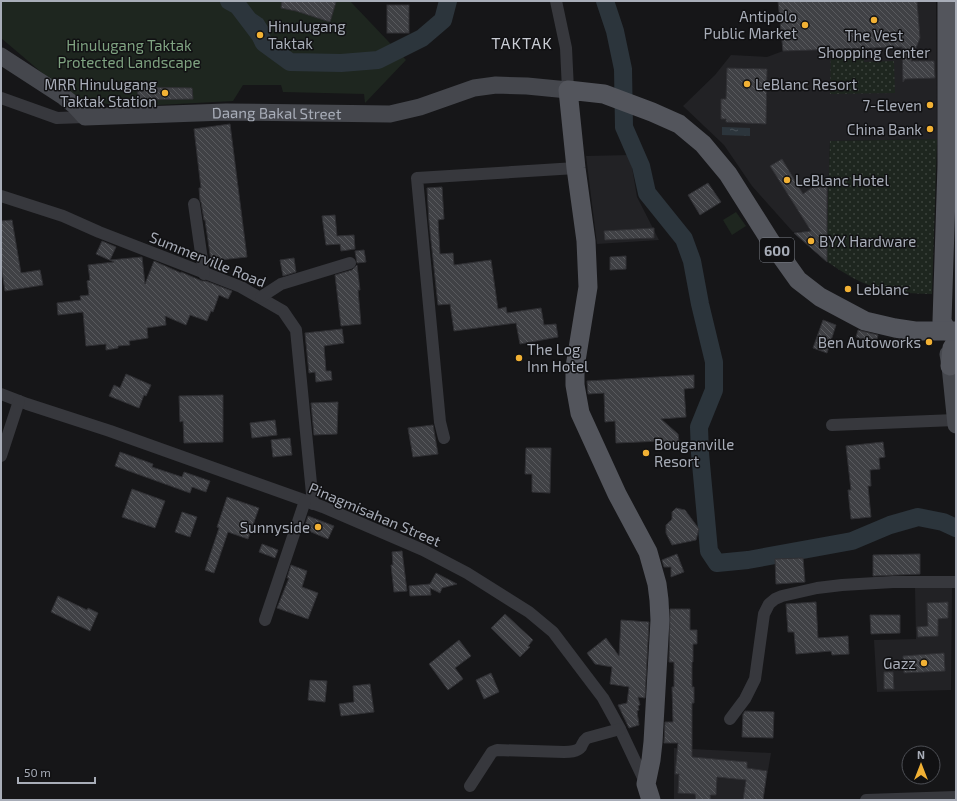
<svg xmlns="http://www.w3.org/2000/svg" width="957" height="801" font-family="'Exo 2',sans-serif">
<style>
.built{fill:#222225}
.grass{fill:url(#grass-dots)}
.park{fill:#1e261f}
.water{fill:url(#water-ripples)}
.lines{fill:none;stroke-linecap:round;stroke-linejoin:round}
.river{stroke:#2c353c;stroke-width:18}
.building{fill:url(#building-back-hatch);stroke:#303034}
.street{stroke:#37383d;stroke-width:12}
.secondary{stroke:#45474d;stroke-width:17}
.primary{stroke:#53555c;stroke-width:19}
.poi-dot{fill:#f2b134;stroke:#111113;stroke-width:1.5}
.labels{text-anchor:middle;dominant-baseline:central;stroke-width:3;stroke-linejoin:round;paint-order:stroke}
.shield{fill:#111113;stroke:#7b7e86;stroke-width:1}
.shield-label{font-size:14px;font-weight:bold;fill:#a8adb8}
.poi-label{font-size:15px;fill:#a8adb8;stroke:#111113;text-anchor:end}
.park-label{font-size:15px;fill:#7fa381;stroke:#111113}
.street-label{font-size:15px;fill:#a8adb8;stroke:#111113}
.neighbourhood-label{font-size:16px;letter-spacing:1px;fill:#c9ccd4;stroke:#111113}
</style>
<defs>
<pattern id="grass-dots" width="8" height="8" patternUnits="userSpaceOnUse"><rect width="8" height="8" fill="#1e261f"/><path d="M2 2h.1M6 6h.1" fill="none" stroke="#3c433d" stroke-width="1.8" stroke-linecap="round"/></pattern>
<pattern id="water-ripples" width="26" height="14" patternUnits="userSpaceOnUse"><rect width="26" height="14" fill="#2c353c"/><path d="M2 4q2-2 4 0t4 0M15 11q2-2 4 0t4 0" fill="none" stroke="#485056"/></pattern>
<pattern id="building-back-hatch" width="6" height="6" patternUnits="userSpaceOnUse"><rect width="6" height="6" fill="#404145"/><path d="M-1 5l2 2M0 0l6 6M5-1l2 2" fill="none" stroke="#595a5e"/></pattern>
</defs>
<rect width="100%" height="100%" fill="#161618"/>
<g class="built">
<polygon points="778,1 936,1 937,139 830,141 827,230 793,232 752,186 724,145 683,106 715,75 731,55 767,57 783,51"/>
<polygon points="630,155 637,197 659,240 597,244 586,156"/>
<polygon points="952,587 951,690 877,692 874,640 916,639 915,588"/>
<polygon points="674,748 771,753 763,800 674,800"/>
</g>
<g class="grass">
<polygon points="863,48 864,62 894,61 895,93 830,94 831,50"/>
<path d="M937,139L932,294C905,294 877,291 853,278C844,273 835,267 826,261L830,141Z"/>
</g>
<g class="park">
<polygon points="1,1 350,1 406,60 365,103 364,94 283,92 281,85 243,85 233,101 121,107 68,95 1,38"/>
<polygon points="736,212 746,226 732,235 723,220"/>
</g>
<g class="water">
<polygon points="222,1 237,1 263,19 270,30 264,43 256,47 251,35 245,29 241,18 236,11"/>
<polygon points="722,127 750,128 750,136 722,135"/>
</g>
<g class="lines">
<g class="river">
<polyline points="229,1 238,6 260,35 264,43 290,62 341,63 378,60 422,38 443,20 448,1"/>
<polyline points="605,1 615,31 623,69 624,127 641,166 647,193 684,239 692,261 700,304 714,362 714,390 699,427 700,453 709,551 717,563 748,560 852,541 890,525 918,517 943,522 956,528"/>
</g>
</g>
<g class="building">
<polygon points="282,1 331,1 336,2 330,22 296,11 281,8"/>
<polygon points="778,1 917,1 920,38 911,61 934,61 935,78 905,79 903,82 902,47 783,51"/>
<rect x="387" y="5" width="22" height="28"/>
<polygon points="727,68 767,69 766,124 726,122 726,119 721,119 721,99 726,99"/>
<polygon points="137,87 192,88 193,99 138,100"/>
<polygon points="230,124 247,257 211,261 205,220 204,220 201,202 200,200 199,188 201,188 194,129"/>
<polygon points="782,159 803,194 813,187 827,187 827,262 794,233 811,231 770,166"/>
<polygon points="708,183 721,202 700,215 688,195"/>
<polygon points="442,187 444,219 438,220 440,254 453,253 454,265 491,260 498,309 506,307 507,313 541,308 544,325 556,324 558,337 520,344 516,323 454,331 450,304 438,305 429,222 427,188"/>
<polygon points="335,215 337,236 354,235 355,249 341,251 340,244 326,245 322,216"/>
<polygon points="12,220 21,273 40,270 43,285 5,291 1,265 1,221"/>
<polygon points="654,228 654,238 605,240 604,231"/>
<polygon points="102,241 116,247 110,260 142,257 145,284 154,261 181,273 181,272 202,281 206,281 232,291 228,299 219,295 213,312 211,311 207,321 190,315 186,325 165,316 166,325 147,328 148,338 129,341 130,345 118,346 118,348 106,350 106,344 86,346 83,312 58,315 57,303 81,300 80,296 89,295 87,281 90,280 88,265 114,262 96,254"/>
<polygon points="364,250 366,262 357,263 355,251"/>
<polygon points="626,256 626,269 610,270 610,257"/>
<polygon points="294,258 296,272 283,276 280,260"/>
<polygon points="357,265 360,290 358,290 361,324 341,326 335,275 352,270"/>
<polygon points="823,320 836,325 827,353 813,348"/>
<polygon points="342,329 344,343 324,346 326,371 331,371 332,380 316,382 315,372 309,373 305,333"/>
<polygon points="858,330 878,335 876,343 856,337"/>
<polygon points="894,339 904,340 903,349 893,347"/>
<polygon points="126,374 151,385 146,396 144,395 139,408 109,396 114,385 120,388"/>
<polygon points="694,375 694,388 684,389 686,417 661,419 678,434 679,441 674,446 667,446 661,441 616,443 615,421 605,422 604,393 588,394 587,381"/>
<polygon points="223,395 223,442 184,443 183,421 180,422 179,396"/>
<polygon points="338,402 337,434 314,435 311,403"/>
<polygon points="275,420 277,435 252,438 250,423"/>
<polygon points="433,425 438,454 413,457 408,428"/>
<polygon points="290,438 292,455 273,457 271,440"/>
<polygon points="883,442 885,457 879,458 880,469 870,470 871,486 868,486 871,517 851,519 848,490 851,490 846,446"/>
<polygon points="526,448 551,448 550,493 532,492 532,474 525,474"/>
<polygon points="120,452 153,464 152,467 182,477 184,472 210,481 206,492 192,487 190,493 115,466"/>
<polygon points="132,489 165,501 155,528 122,517"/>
<polygon points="227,497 259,508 248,539 228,532 214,573 205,570 219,528 217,527"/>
<polygon points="676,508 685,510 699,529 696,540 672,545 666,533 666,525 672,519 672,512"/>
<polygon points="182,512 197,517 190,537 175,532"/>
<polygon points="308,516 334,526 328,539 304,529"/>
<polygon points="262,544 278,550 275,558 259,552"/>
<polygon points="402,551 407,591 394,592 391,565 393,565 392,552"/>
<polygon points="677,554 684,572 671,577 671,567 664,567 662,560"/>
<polygon points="920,554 920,574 873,576 873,555"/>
<polygon points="803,558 805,582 776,584 775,559"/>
<polygon points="291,565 307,571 302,587 318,593 308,619 277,608 289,578 287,578"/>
<polygon points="436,573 457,584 442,588 440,593 430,588 431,595 410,596 409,586 430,584"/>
<polygon points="58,596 87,610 88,608 98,613 90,631 51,612"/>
<polygon points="816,602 818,638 848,636 849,654 832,655 831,651 796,654 794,632 788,632 786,604"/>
<polygon points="948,602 948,618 938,619 938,636 918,637 917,627 928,626 927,603"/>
<polygon points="670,609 690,609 690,630 697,630 697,644 693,644 693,662 692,662 692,687 694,687 694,703 692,703 692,757 747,762 747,768 767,771 763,800 743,800 746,780 717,777 716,795 710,795 711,800 696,800 695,794 678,793 679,774 675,774 678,743 664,743 665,722 673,722 672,687 674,687 674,662 669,662"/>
<polygon points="505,614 533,640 528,646 530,647 520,657 491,628"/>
<polygon points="870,615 900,615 900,633 871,634"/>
<polygon points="621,620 649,622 645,698 638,697 640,705 638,706 639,710 637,711 639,725 629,728 618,705 627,703 629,687 610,684 612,667 595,664 587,653 606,638 619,656"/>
<polygon points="459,640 471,656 455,668 463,679 448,690 429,664"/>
<polygon points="944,653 945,671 904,673 903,656"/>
<polygon points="884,672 893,672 894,689 884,689"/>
<polygon points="491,673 499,692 484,699 476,680"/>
<polygon points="310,680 327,681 325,702 308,700"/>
<polygon points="370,684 374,712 341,716 339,704 354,702 353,686"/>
<polygon points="745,711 774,712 773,738 742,737 743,714"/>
</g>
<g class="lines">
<g class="street">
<polyline points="556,1 566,48 568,90"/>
<polyline points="1,98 57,118 85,117"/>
<polyline points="1,196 63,216 99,232 241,287 283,311 296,330 313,504"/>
<polyline points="194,204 204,274"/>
<polyline points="261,297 281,284 350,263"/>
<polyline points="1,394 27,404 110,431 323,507 423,550 467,573 529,612 553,632 603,698 620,729 646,784"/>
<polyline points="832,425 955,420"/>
<polyline points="444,438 440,422 417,178 576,168"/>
<polyline points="1,456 19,401"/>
<polyline points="265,620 305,501"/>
<polyline points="730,719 745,699 755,679 764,614 769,604 775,599 782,596 817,588 842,585 893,582 956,582"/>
<path d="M470,786L492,752L497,750L564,752C569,752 577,752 581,747C583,743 583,741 587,738L620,729"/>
<polyline points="866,800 956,797"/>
</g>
<g class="secondary">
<path id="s1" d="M1,56L64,97L74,105L85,117L226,112L390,114L420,107L474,88L496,85L527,86L568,90"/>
<polyline points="948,354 950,366 956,425"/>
</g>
<g class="primary">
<polyline points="947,331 942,321 947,165 947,1"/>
<polyline points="950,366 952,348 956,342"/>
<polyline points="651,800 646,784 651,760 653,742 660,620 659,600 657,584 648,552 617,494 580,413 575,385 575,367 588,287 586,241 576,168 568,90 604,94 652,112 679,124 703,144 728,174 771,242 798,280 820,297 865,321 895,328 915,331 956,331"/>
</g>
</g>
<g class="poi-dot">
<circle cx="874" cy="20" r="4"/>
<circle cx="805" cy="25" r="4"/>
<circle cx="260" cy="35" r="4"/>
<circle cx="747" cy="84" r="4"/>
<circle cx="165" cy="93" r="4"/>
<circle cx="930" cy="105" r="4"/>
<circle cx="930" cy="129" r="4"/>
<circle cx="787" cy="180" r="4"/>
<circle cx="811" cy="241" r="4"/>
<circle cx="848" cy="289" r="4"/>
<circle cx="929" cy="342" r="4"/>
<circle cx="519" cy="358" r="4"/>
<circle cx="646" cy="453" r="4"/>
<circle cx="318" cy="527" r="4"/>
<circle cx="924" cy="663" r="4"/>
</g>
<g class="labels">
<rect class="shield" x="760" y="238" width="34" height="24" rx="3"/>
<g class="shield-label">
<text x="777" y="250">600</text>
</g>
<g class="poi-label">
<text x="797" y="16">Antipolo<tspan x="797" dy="17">Public Market</tspan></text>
<text x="268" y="26" text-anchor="start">Hinulugang<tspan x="268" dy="17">Taktak</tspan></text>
<text x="874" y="35" text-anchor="middle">The Vest<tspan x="874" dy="17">Shopping Center</tspan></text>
<text x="157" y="84">MRR Hinulugang<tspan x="157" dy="17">Taktak Station</tspan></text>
<text x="755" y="84" text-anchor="start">LeBlanc Resort</text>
<text x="922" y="105">7-Eleven</text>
<text x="922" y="129">China Bank</text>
<text x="795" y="180" text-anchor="start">LeBlanc Hotel</text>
<text x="819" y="241" text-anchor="start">BYX Hardware</text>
<text x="856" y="289" text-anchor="start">Leblanc</text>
<text x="921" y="342">Ben Autoworks</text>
<text x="527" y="349" text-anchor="start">The Log<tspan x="527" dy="17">Inn Hotel</tspan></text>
<text x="654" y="444" text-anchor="start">Bouganville<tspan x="654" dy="17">Resort</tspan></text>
<text x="310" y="527">Sunnyside</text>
<text x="916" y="663">Gazz</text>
</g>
<g class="park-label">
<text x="129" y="45">Hinulugang Taktak<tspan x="129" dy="17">Protected Landscape</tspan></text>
</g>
<g class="street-label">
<text stroke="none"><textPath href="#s1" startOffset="296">Daang Bakal Street</textPath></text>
<text transform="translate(208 259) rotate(22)">Summerville Road</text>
<text transform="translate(375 514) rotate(23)">Pinagmisahan Street</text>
</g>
<g class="neighbourhood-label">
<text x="522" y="42">TAKTAK</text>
</g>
</g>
<rect width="957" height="801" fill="none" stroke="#a8adb8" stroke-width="4"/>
<g transform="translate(921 765)"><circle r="19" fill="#111113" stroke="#4d4f55"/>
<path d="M0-3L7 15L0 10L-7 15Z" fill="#f2b134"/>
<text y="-6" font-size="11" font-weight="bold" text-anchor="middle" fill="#a8adb8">N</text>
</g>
<path d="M18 777v6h77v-6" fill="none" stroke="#a8adb8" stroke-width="2"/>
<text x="24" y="777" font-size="12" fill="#a8adb8" stroke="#111113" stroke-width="3" paint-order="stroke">50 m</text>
</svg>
